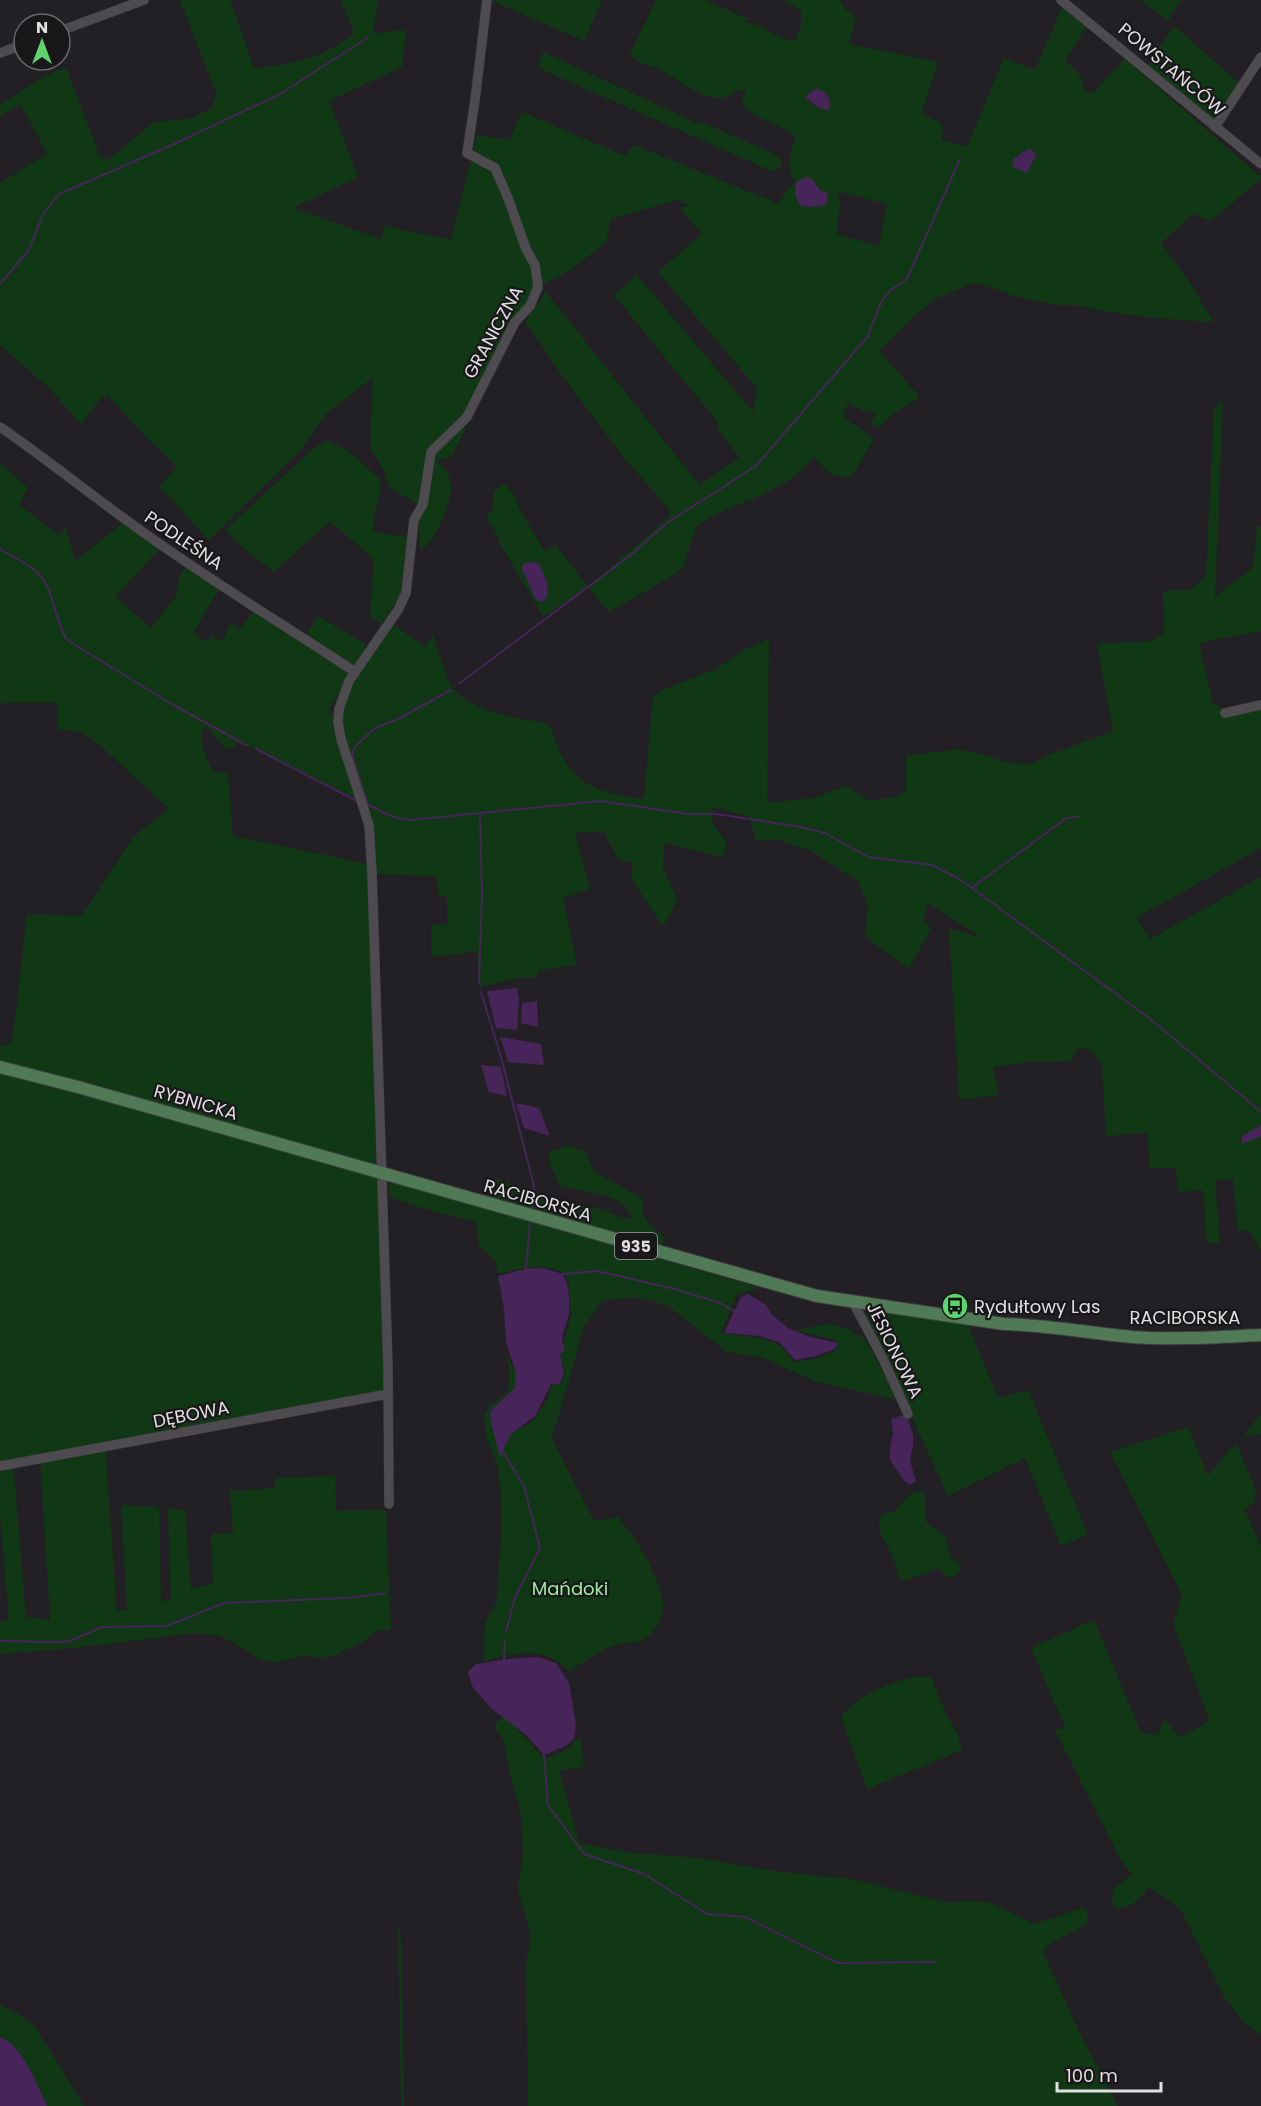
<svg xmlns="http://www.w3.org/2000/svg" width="1261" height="2106" font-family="Poppins,sans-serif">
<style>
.green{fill:#103815;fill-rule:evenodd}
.water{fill:#47245a}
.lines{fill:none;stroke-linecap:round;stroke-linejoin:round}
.stream{stroke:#47245a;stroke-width:2}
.minor-casing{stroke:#3f3d40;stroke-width:10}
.major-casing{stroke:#3f3d40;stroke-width:14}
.minor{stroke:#4e4b50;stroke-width:9}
.major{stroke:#507955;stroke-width:12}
.labels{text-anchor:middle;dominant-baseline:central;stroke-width:4.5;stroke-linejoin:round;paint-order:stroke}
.shield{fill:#19171a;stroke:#a5a3a6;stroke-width:1.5}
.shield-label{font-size:16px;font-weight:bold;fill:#e1dfe2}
.street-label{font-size:18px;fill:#e1dfe2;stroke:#19171a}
.poi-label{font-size:18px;fill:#e1dfe2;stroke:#19171a;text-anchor:start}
.park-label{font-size:18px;fill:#9ceba1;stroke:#19171a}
</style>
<rect width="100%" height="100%" fill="#222024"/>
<g class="green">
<path d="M180,0H230L254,68C289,66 328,56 354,33L341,0H378L373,34L406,29L402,67L329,101L358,177L293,208L381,239L385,226L451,240L477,135L510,140L522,112L625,156L634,145L779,204L788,188L796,183C786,169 790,152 796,137C782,124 748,118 742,101L746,90C736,88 729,98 720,98C699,98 675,77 657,68C644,62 642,67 630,54L656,0H704L749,19L744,22C763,24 778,40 796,41L801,26V11L784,0H840L845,9L856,17L849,44L938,62L921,114L940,122L943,128L942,140L967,147L1004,58L1035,70L1062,7L1086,27L1065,60L1079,74L1085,92L1093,93L1125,59L1261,177V179L1211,221L1193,214L1161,243L1189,281L1213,322L1153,318L1103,311L1076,305H1055L1017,297L980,284H971L937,298L926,306L910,320L879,351L920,397L891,415L878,428L871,425V422L875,416L874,412L862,410L849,403L844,410L845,419L870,435L873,441L852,476C833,480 825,470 814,456C793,486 757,496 725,510C715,514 706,521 696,526L684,566L681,570L658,584L609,612L588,587L543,617L500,543L493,527L486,518L493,509V491L506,484L517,500V504L544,551L556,545L588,587L670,516V511L623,456L560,373L525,321L546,292L699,485L739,458L716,426L719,424L614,295L637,275L753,412L757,388L658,272L702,234L679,207L690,206L677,200L611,219L606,242L569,271L533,289L530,297L464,414L467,425L452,456L437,461C443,468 451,475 451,485C452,501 435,545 420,550L419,505L389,487L384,471L370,447L373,377L325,415L301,450L209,540L159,486L177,467L142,433L108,395L100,399L81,424L49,388L0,345V283L32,261L0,282V183L47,154L21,104L0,116V105L43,77L66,67L100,157L108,160L153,123L192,118L211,109L217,95ZM815,89L820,90L828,96L824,110L808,101L809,93ZM836,191L887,204L880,239L884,230L878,246L837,234C835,217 846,205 836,191Z"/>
<polygon points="490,0 602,0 584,41"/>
<polygon points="1140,0 1181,0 1168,21"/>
<polygon points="1174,26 1240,84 1215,123 1147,66"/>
<polygon points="543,52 699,124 702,122 774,154 780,158 782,163 780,167 772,171 538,68"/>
<path d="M1223,402L1215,598C1226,586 1241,579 1253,567L1257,526L1261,527V631L1199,643L1213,704L1223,708L1225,715L1261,708V848L1136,918L1150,939L1261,877V1252L1250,1231H1238L1233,1179L1215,1181L1220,1243H1207L1203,1190L1178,1192L1176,1168H1150L1147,1133L1106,1136L1102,1063L1088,1048L1077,1049L1071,1061L1028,1062L993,1067L999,1095L959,1099L949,928L982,938L928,903L923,922L931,928L909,969L865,937L868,905L858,881L811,851L778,840H756L749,817L713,807L712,822L727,844L722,857L664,843L663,868L677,900L663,927L631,878L633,863L618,859L603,831L575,833L590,889L563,898L577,965L540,970L538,973V977L516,978L479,987L477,951L431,957V925L447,924V897L438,895V877L372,873L369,825L338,722L347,696L359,670L392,624L426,647L433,634C438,648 445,677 453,688C471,713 520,718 549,724C562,760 571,783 611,793C622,796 633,799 644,798L653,696L667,688L716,669L746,649L769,639L767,803L813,798L847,786L869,801L895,797L906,792V756L958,749L986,755L1008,763L1033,764L1048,755L1113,731L1097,644L1150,641L1162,635L1164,626L1163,591L1190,590L1206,577L1214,407Z"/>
<polygon points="327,441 344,448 379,478 381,491 375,510 373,532 408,537 400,596 380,626 379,621 370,617 374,559 332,523 329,522 274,572 242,547 225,530 314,448"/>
<path d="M0,463L28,488L19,505L59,535L66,528L75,561L123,523L160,548L115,597L151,628L176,596L180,576L187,565L220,588L193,633L207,642L211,636L222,641L231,624L240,629L256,608L306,636L318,616L367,645L327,712L323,714L335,711L357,799L252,748L253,746L249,748L238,740L235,747L226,749L207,727L201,731C200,744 207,763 215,774L221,770L228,775L233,836L368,864L375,1062L376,1167L0,1060V1047L11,1043C19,1001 21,957 27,914L81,916L130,842L139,832L169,809L101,746L81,732L58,729L57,703H2L0,706Z"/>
<path d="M0,1074L76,1092L378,1176L387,1390L105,1444L117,1611L127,1609L121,1505L159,1507L161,1602L171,1599L168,1508L185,1510L191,1589L213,1583L211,1534L233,1533L230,1491L275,1488V1478L335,1476L336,1511L386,1510L391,1630L376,1631L364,1641L333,1656L317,1658L309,1655L275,1662L261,1660L229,1640L217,1635L194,1633L75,1648L0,1654V1622L9,1619L0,1514ZM40,1456L50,1620L26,1617L13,1461Z"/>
<path d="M569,1146L585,1151L595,1172L643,1199C640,1219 649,1226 665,1237L658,1252L496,1207L486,1190L488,1183L499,1179C532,1194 567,1200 602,1210C614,1214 621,1219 633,1219C623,1191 585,1193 560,1186L550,1165V1151Z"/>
<path d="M393,1181L760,1288L737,1294L721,1333L759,1338L779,1344L794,1362L818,1358L837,1350L838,1341L796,1330L828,1324L846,1328L865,1339L899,1400L817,1382L761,1357L727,1352L668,1306L637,1297L602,1301L584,1327L558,1418L551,1437L594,1521L618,1517C635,1537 660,1576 663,1603C664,1616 656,1631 645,1639C638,1643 626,1642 618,1644C601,1649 584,1663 569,1671C540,1643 518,1654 483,1661L485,1624L496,1603L501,1540V1491L498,1467L486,1436L484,1415L489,1406L506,1394L508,1390L510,1372L506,1355L515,1370V1388L490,1411L500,1456L511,1434L522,1426L523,1429C539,1418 547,1401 553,1384L560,1385L565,1373L560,1356L571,1315L569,1284L565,1273C542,1263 521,1268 498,1274L495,1261L479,1246L476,1222L428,1210L389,1197V1185Z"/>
<polygon points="875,1310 967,1323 998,1398 1028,1390 1088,1535 1061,1546 1025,1458 948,1496 866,1316"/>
<polygon points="1261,1413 1261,1433 1243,1437"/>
<path d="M1188,1427L1208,1476L1230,1449L1237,1445L1256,1491L1254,1502L1245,1510L1261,1547V2034L1245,2024L1223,1995L1181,1910L1166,1898L1148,1887C1140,1899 1134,1905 1119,1909L1113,1906C1110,1886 1118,1885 1132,1875L1121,1860L1054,1729H1066L1031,1648L1094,1620L1141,1733L1158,1735L1164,1719L1180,1737L1210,1721L1175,1629L1174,1622L1182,1595L1110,1452Z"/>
<path d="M917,1491L926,1494L925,1521L946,1538L951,1559L961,1563L959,1572L954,1577L944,1575L939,1568L907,1580L899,1579C897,1569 895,1560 890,1551C883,1538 874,1529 882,1514L895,1511L906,1498Z"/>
<path d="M914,1677H931L946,1714L958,1735L962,1750L867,1789L841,1717C855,1696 890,1683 914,1677Z"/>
<path d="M504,1715L544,1758C559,1757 571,1747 580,1736L584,1767L560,1770V1774L579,1843L632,1853L700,1858L773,1871L856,1880L948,1903L967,1901L988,1902L1034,1924L1083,1908L1087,1911L1088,1924L1048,1944L1043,1952L1080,2034L1118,2106H528L526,1962L530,1943L529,1928L518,1889L523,1854L521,1815L510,1774L504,1741L494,1726Z"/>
<polygon points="398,1922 401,1940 404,2106 401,2106"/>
<path d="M0,2005L18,2014L34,2025L84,2106H47C37,2086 22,2045 0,2037Z"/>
</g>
<g class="water">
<path d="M815,89C826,90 833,99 829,110C821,110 810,103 805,96Z"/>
<polygon points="1030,148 1036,155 1027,173 1013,167 1013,159"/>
<polygon points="805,177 812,179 820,190 827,193 828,196 826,205 811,207 799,205 795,192 796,183"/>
<polygon points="534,562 539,564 547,582 547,597 542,602 536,600 521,567 525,563"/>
<polygon points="517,988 519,1000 517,1030 496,1028 487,991"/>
<polygon points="537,1001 538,1027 521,1023 522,1003"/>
<polygon points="500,1037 541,1044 544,1065 508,1062"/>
<polygon points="481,1065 501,1067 507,1096 489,1092"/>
<polygon points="516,1103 539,1108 550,1136 524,1128"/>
<polygon points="1261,1125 1261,1136 1242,1144 1242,1136"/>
<path d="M543,1268L563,1274C569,1286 570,1299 569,1313C567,1327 558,1336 565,1350L560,1355L564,1373L560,1384H551L535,1416L511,1434L500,1457L491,1423L490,1411L515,1388V1370L506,1342L504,1309L498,1276L526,1269Z"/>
<polygon points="748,1294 766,1305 771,1314 788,1328 810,1337 838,1343 836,1348 817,1356 795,1360 779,1342 760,1336 724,1333 741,1297"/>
<polygon points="906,1414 913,1435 913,1445 910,1461 916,1481 910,1485 904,1481 890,1460 890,1449 893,1433 891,1419"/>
<polygon points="538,1657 556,1663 569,1683 576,1725 574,1739 566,1746 544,1755 526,1735 492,1709 472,1686 468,1672 476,1664 508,1659"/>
<path d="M0,2037C22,2044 38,2086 47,2106H0Z"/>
</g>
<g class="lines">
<g class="stream">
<polyline points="0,284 29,250 43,214 59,194 172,145 280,94 367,38"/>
<path d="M0,549C12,557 30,564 40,575C54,591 55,622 67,640L170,703L246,745"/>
<polyline points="460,683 628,557 667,523 756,466 868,336 879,307 887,293 907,279 960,159"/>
<path d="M451,690L398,719L375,728L355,747L352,755L368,805C386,813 389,818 410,820L601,801L688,814H716L801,827L825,833L868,857L932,865L961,880L1153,1021L1261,1112"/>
<polyline points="256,749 355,800"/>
<polyline points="480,814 482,896 479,980 480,984"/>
<polyline points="973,887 1065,819 1079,816"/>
<polyline points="481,992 501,1057 534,1186 532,1210"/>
<polyline points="526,1269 530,1223"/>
<polyline points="563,1274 597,1271 675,1289 720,1303 734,1311"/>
<polyline points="503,1452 524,1486 540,1548 515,1597 506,1632"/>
<polyline points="0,1641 57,1642 70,1641 102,1627 167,1626 224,1603 347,1598 385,1593"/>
<polyline points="504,1660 505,1640"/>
<polyline points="544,1755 548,1805 584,1854 644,1874 707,1914 745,1917 838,1963 936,1962"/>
</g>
<defs>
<g id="minor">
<polyline points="1061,0 1261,164"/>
<polyline points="60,31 144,0"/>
<polyline points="0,53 24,44"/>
<polyline points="1215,127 1261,57"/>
<path d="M0,427C44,457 86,491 129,522C202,576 280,622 355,672"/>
<polyline points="1225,713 1261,705"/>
<polyline points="853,1302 883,1359 908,1414"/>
<polyline points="0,1466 388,1394"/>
<polyline points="389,1504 388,1367 372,873 369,825 341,739 338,722 339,709 349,681 398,610 406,593 414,520 423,504 431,452 467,417 515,322 530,306 538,287 535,265 526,249 508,198 495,168 467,153 475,100 487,0"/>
</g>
<path id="major" d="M0,1067L78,1087L817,1296L1004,1324C1047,1325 1089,1333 1132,1337C1175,1340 1218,1337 1261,1335"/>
</defs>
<use href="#minor" class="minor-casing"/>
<use href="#major" class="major-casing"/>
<use href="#minor" class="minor"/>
<use href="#major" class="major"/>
</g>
<defs>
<symbol id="bus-disc" viewBox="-11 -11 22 22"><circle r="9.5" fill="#5ed56c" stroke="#19171a"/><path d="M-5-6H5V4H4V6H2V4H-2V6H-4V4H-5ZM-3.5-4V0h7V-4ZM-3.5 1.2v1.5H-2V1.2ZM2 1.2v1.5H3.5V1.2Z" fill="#111"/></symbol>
</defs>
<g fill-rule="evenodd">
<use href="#bus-disc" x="940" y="1291" width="30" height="30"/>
</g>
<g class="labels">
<rect class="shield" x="615" y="1233" width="42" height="26" rx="4.5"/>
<g class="shield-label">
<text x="636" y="1246">935</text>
</g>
<g class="street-label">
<text transform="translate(1172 69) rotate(40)">POWSTAŃCÓW</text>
<text transform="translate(493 332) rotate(-61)">GRANICZNA</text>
<text transform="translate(184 540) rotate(34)">PODLEŚNA</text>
<text transform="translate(196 1102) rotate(16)">RYBNICKA</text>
<text transform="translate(538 1200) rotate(16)">RACIBORSKA</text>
<text x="1185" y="1317">RACIBORSKA</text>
<text transform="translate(895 1350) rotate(64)">JESIONOWA</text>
<text transform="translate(191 1414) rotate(-11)">DĘBOWA</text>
</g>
<g class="poi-label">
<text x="974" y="1306">Rydułtowy Las</text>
</g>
<g class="park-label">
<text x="570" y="1588">Mańdoki</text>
</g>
</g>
<g transform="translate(42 42)"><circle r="28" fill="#19171a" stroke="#69676a" stroke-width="1.5"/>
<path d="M0-4.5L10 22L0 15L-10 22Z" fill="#5ed56c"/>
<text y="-9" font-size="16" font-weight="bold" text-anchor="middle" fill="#e1dfe2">N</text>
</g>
<path d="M1057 2082v9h104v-9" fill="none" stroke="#e1dfe2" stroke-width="3"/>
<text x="1066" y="2082" font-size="18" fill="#e1dfe2" stroke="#19171a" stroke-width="4.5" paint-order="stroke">100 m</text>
</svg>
